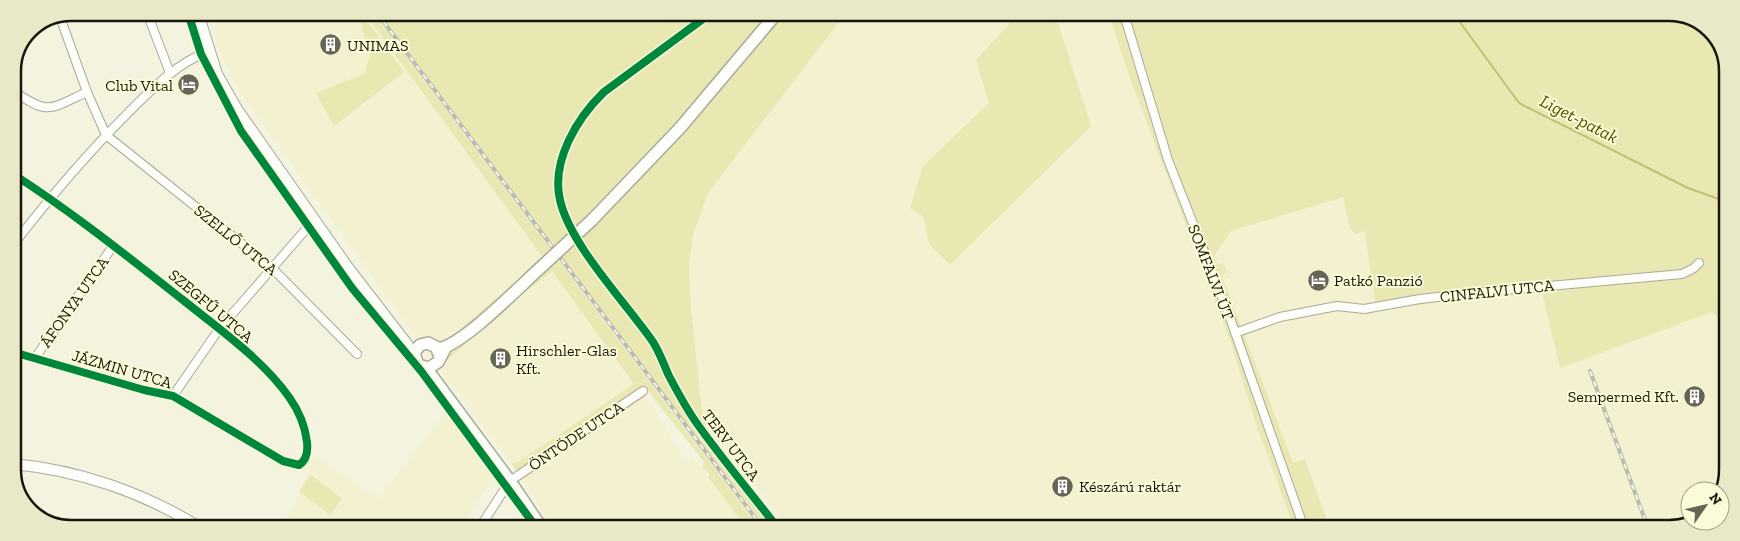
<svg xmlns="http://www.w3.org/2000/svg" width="1740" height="541" font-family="'Zilla Slab',serif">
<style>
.built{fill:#f3f1d0}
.green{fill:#e9e7b2}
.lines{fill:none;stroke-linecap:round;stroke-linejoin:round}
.stream{stroke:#c4c071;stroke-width:2}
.minor-casing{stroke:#aaaa9b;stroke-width:10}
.tertiary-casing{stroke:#aaaa9b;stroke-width:12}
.secondary-casing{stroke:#aaaa9b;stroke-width:14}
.minor{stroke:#fdfdfa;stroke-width:8}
.tertiary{stroke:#fdfdfa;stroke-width:10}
.secondary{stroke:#fdfdfa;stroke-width:11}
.rail-casing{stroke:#babab5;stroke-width:4}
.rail{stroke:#fcfbd7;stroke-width:2;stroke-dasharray:5.5;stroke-linecap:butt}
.secondary-bridge-casing{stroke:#aaaa9b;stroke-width:14;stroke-linecap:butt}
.secondary-bridge{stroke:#fdfdfa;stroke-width:11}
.cycleway-casing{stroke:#fcfbd7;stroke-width:11}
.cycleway{stroke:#00873e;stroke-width:8}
.labels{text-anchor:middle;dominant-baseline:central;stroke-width:4;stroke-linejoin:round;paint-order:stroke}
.poi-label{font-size:16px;fill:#18170b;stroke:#fcfbd7;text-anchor:start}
.street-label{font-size:16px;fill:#18170b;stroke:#fcfbd7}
.water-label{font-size:18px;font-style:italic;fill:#575200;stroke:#fcfbd7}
.rim{fill:none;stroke:#18170b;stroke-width:2.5}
</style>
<rect width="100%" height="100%" fill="#f4f3df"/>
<g class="built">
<polygon points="212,13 365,13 543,258 429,355 239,91 216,44 216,25"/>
<polygon points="374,13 380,13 657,385 766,527 758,527"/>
<polygon points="846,13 1109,14 1132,84 1232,346 1256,424 1294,528 787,527 736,457 725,449 723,453 710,442 702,411 691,309 689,264 693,235 708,193"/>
<polygon points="1339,182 1365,231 1376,309 1543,292 1560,368 1713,312 1726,325 1725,485 1720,493 1720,491 1690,491 1691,521 1669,528 1330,528 1305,459 1293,464 1222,276 1227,272 1225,265 1217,263 1202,225"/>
<polygon points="552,271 635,384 520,461 511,463 439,368 494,317"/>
<polygon points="646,396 686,462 693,457 746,527 552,527 523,479"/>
<polygon points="446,412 495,476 463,523 466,527 283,527 310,469 307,466 313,455 378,499"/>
</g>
<g class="green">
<polygon points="358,13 361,13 404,72 334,126 316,93 364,74 370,56"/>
<polygon points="365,13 374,13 758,527 746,527 708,477 710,474 702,468 704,462 648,391 645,394 646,396 523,479 511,463 520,461 634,384 552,271 494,317 439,368 430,355 543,258"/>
<polygon points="380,13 846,13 708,193 693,235 689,264 691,309 702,411 710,442 773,527 766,527 659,389"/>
<polygon points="1018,14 1055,14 1091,126 950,265 929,244 924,217 910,208 923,166 989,103 976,60"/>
<polygon points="1109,14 1684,15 1713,33 1727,67 1726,325 1712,312 1560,368 1542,292 1376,309 1365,231 1356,234 1350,229 1343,197 1231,231 1214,256 1217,263 1225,265 1227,272 1222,276 1293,463 1305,459 1330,528 1294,528 1256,424 1232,346 1132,84"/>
<polygon points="311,475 342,499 330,515 299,491"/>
</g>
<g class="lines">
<polyline class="stream" points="1454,14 1519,103 1688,188 1727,202"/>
<defs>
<g id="minor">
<polyline points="147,13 170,73"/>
<path d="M711,13L604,92C577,118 551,161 560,200C570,245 626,303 653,342C660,353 664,365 669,376C678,393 687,410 698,425C723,460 751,493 777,527"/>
<polyline points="1124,14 1168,160 1229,315 1304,528"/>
<polyline points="60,17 87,92 106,135 271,267 357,354"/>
<path d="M13,91C49,115 48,110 87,92"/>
<path d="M13,174C72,212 127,256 183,300C219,329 262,359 289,397C299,411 305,425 307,442C308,451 307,460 299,465L283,461L173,396L144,390L13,352"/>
<path d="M13,245C48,200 85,156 125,116C151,90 175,64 209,51"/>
<polyline points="1235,333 1280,317 1337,306 1364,309 1420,299 1481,292 1682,274 1694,268 1699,263"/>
<polyline points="35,358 113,246"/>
<polyline points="173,396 219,329 314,220"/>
<polyline points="480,527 510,481 643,391"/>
</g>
<g id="tertiary">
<polyline points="198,13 217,74 237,109 347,266 414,353"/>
<path d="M13,464C78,470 143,492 199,527"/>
</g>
<g id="secondary">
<polyline points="592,220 680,128 777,13"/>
<path d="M438,349C463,345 518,288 539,269"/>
<polyline points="440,356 436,347 428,343 420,345 414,353 418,365 429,368 438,362 446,347"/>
<polyline points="426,368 510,481 541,527"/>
</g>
</defs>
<use href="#minor" class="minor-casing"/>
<use href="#tertiary" class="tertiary-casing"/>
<use href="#secondary" class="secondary-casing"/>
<use href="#minor" class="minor"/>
<use href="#tertiary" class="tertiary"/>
<use href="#secondary" class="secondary"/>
<defs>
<g id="rail">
<polyline points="377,13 762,527"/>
<polyline points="1590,371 1648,528"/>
</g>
</defs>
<use href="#rail" class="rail-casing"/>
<use href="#rail" class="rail"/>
<defs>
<polyline id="secondary-bridge" points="539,269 592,220"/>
</defs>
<use href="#secondary-bridge" class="secondary-bridge-casing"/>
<use href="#secondary-bridge" class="secondary-bridge"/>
<defs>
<g id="cycleway">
<polyline points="188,13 201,54 241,131 352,288 421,371 536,527"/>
<path d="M711,13L604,92C577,118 551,161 560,200C570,245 626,303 653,342C660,353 664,365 669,376C678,393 687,410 698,425C723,460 751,493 777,527"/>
<path d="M13,174C72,212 127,256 183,300C219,329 262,359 289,397C299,411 305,425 307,442C308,451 307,460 299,465L283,461L173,396L144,390L13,352"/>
</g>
</defs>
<use href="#cycleway" class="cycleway-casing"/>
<use href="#cycleway" class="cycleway"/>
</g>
<defs>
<symbol id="building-disc" viewBox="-11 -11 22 22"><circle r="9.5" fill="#656455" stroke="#fcfbd7"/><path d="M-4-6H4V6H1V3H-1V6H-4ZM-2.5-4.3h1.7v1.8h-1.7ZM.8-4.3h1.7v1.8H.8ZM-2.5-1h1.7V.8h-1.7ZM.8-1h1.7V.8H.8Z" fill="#fff"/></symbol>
<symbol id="hotel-disc" viewBox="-11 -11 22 22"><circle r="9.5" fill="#656455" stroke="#fcfbd7"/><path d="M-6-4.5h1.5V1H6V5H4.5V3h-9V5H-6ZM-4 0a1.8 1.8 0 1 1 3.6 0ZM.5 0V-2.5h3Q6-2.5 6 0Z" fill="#fff"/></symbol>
</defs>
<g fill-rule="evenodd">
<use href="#building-disc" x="318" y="32" width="25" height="25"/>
<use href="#hotel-disc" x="176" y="72" width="25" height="25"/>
<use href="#hotel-disc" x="1306" y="268" width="25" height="25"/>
<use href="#building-disc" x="488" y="346" width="25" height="25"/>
<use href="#building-disc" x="1682" y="384" width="25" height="25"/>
<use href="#building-disc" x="1050" y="474" width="25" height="25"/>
</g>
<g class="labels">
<g class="poi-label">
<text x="347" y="45">UNIMAS</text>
<text x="173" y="85" text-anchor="end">Club Vital</text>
<text x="1334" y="280">Patkó Panzió</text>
<text x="516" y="350">Hirschler-Glas<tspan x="516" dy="18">Kft.</tspan></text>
<text x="1679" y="396" text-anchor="end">Sempermed Kft.</text>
<text x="1079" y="486">Készárú raktár</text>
</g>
<g class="street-label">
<text transform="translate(236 240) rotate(39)">SZELLŐ UTCA</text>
<text transform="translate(1211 272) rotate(69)">SOMFALVI ÚT</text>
<text transform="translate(1497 291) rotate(-6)">CINFALVI UTCA</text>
<text transform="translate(74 302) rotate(-55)">ÁFONYA UTCA</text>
<text transform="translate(211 306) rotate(40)">SZEGFŰ UTCA</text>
<text transform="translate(122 369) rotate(16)">JÁZMIN UTCA</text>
<text transform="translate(576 436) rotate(-34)">ÖNTÖDE UTCA</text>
<text transform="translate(731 445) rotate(53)">TERV UTCA</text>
</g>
<g class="water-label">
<text transform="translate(1579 119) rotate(27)">Liget-patak</text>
</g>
</g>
<path d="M0 0H1740V541H0ZM71 21H1669A50 50 0 0 1 1719 71V470A50 50 0 0 1 1669 520H71A50 50 0 0 1 21 470V71A50 50 0 0 1 71 21Z" fill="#eae9c7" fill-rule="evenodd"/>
<path class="rim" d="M71 21H1669A50 50 0 0 1 1719 71V470A50 50 0 0 1 1669 520H71A50 50 0 0 1 21 470V71A50 50 0 0 1 71 21Z"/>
<g transform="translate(1705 506) rotate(56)"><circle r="24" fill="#fcfbd7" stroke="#a1a085"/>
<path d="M0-4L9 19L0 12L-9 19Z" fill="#656455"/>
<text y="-8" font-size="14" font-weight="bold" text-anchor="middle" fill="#18170b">N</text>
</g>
</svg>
